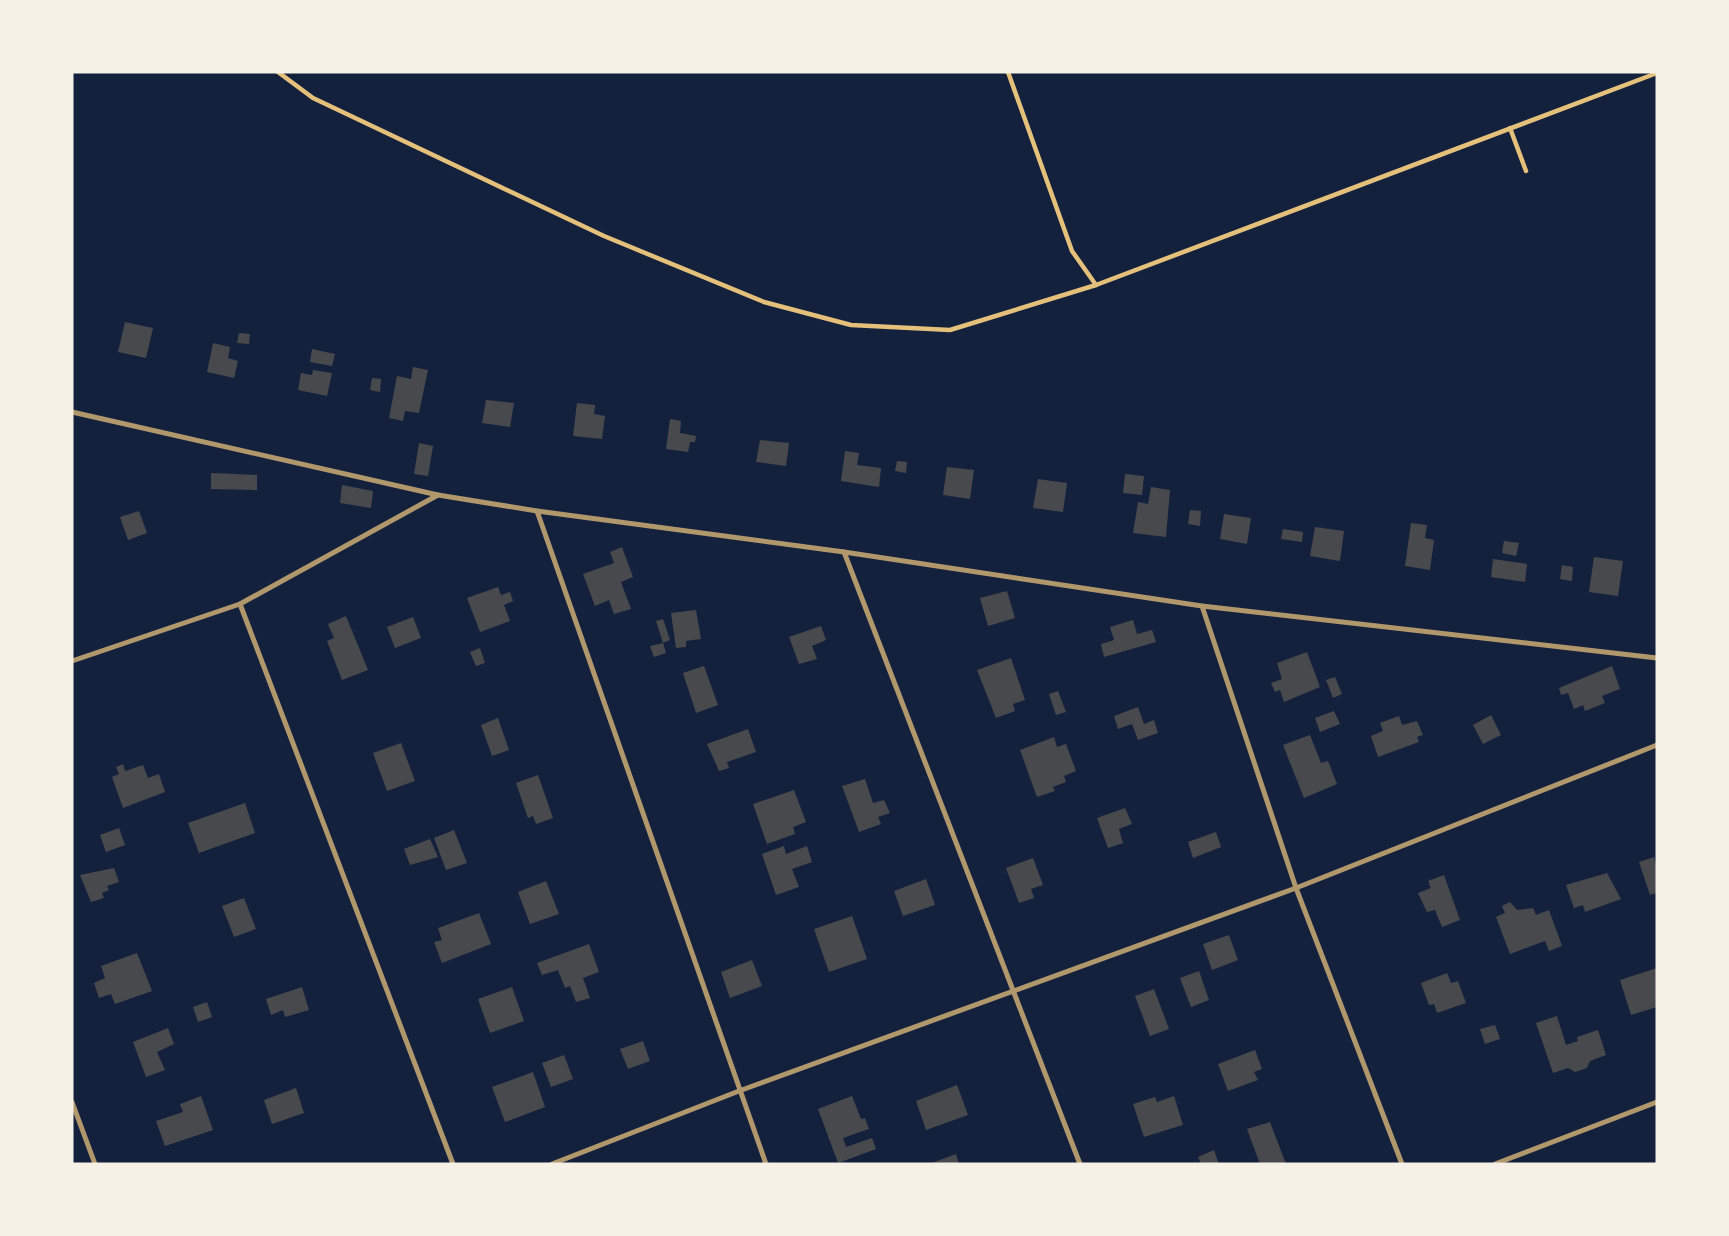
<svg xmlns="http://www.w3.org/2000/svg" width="1729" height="1236" font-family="'Fira Sans Condensed',sans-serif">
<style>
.building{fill:#48494c}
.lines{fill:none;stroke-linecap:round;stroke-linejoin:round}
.path{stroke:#e5c07b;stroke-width:4.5}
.service{stroke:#b1986c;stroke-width:5}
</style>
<rect width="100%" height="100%" fill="#14213d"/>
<g class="building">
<polygon points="125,322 153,328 146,358 118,352"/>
<polygon points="239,333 250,334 249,344 237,343"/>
<polygon points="213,343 230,347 228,358 238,361 234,378 207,372"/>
<polygon points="312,349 335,354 332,366 310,362"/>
<polygon points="413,367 428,370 419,413 405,411 403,421 389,418 397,376 411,379"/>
<polygon points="313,370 332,373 327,396 298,390 301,373 312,375"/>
<polygon points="372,378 381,379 380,392 370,390"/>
<polygon points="486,400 514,403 510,427 482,423"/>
<polygon points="577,403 595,405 594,414 605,416 602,439 573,436"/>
<polygon points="670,419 681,421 680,433 696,436 695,442 690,442 688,452 666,449"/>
<polygon points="760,440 789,443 786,466 756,462"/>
<polygon points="419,443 433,446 428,476 414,474"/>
<polygon points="845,451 859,453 857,465 881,468 879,487 841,481"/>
<polygon points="897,461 907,462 906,473 895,471"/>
<polygon points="947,467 974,470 970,499 943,495"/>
<polygon points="211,473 257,475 257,490 211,489"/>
<polygon points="1125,474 1144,476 1142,495 1123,493"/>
<polygon points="1038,479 1067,483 1063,512 1033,508"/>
<polygon points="342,485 373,491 371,508 340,503"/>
<polygon points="1151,487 1170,490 1166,537 1133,533 1138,502 1148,504"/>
<polygon points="1190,510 1201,511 1200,526 1188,524"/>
<polygon points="139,511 147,533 128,540 120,517"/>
<polygon points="1224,514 1251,518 1247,544 1220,539"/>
<polygon points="1411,523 1427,525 1425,538 1434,540 1430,570 1405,566"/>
<polygon points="1315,527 1344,531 1340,561 1310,556"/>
<polygon points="1283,529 1303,532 1302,542 1281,539"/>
<polygon points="1504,541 1519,543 1516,556 1502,553"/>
<polygon points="622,547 633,577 621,582 631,609 614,614 609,600 595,606 583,574 614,563 610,552"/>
<polygon points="1594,557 1623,561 1618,596 1589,592"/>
<polygon points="1493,559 1527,564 1525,582 1491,577"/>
<polygon points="1562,565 1573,567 1572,581 1560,579"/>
<polygon points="498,587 501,595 510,592 513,601 504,605 510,621 480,632 467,598"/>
<polygon points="1007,591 1015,618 988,626 980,598"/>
<polygon points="696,610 701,639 686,641 686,647 676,648 671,613"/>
<polygon points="346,616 368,670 342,680 327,641 334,638 328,624"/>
<polygon points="413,617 421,638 395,648 387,627"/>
<polygon points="663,619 670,640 663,643 656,621"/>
<polygon points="1133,620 1137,634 1152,630 1156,642 1104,657 1101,644 1114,640 1110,627"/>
<polygon points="821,626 826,640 812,646 817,659 799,664 789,637"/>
<polygon points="663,643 666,653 654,657 650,646"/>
<polygon points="480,648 485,663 476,666 470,652"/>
<polygon points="1307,652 1320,687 1284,702 1280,690 1275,692 1271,683 1282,679 1277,663"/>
<polygon points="1011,658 1025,700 1013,704 1015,711 996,718 977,670"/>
<polygon points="704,666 718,705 696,713 683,673"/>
<polygon points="1612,666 1620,689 1602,696 1605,703 1585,711 1583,705 1574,709 1568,693 1561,695 1559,688"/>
<polygon points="1335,677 1342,694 1333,698 1326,680"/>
<polygon points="1058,691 1066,712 1056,715 1049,694"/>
<polygon points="1138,707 1144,724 1154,720 1158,733 1138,740 1132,724 1118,729 1114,716"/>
<polygon points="1334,711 1340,724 1320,732 1315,718"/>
<polygon points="1491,715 1501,735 1483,744 1473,725"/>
<polygon points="1399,716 1402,725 1417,721 1423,735 1417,737 1419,742 1378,757 1371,736 1383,731 1380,723"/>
<polygon points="498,718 509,750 492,756 481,725"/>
<polygon points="748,729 756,752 727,762 729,768 719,771 707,744"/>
<polygon points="1310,735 1321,763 1328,761 1337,784 1304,798 1283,745"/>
<polygon points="1054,737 1057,747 1066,744 1076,771 1064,776 1066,782 1053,787 1055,791 1037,797 1020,750"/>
<polygon points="401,743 415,781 387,791 373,753"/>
<polygon points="123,764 125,771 143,765 148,778 159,774 165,792 123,808 112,777 119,774 116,767"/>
<polygon points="538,775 553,818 536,824 533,816 528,818 516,783"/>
<polygon points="865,779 873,803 884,800 890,813 878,817 881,824 859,832 842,786"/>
<polygon points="794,790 806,822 793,827 795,834 767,844 753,804"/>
<polygon points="245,803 255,833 199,853 188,823"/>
<polygon points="1125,808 1132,824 1119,829 1123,843 1108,848 1097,818"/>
<polygon points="119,828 125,845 106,852 100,835"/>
<polygon points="454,830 467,863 446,870 434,838"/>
<polygon points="1216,832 1221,847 1193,858 1188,842"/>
<polygon points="430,839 438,857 410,865 404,849"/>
<polygon points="784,846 786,854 807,846 812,862 792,869 799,887 776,895 762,854"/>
<polygon points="1654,857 1657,867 1657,893 1650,895 1639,862"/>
<polygon points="1033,858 1043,885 1031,889 1034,898 1019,903 1006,868"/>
<polygon points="114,868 119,882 107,886 109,890 102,893 104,898 91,902 80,875"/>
<polygon points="1607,873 1621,899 1585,912 1583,905 1574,908 1566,885"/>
<polygon points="1444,875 1460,920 1442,927 1435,910 1427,912 1418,893 1431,888 1428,881"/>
<polygon points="926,879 935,905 903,916 894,891"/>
<polygon points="546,881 559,914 530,924 518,892"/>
<polygon points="244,898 256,929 234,937 222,906"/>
<polygon points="1510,902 1517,910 1533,908 1536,915 1549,910 1562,946 1549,951 1545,941 1510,954 1496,917 1505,913 1502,906"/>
<polygon points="479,913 491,944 442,963 434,942 442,940 438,928"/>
<polygon points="852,916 867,959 829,972 814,929"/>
<polygon points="1229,935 1238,960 1212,970 1203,944"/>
<polygon points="589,944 599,972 583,978 590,998 576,1002 570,986 565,988 558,970 542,975 537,963"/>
<polygon points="137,953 152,991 115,1004 111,994 99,998 94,983 105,978 101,966"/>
<polygon points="752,960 762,986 730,998 721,972"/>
<polygon points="1657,968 1657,1007 1631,1015 1620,980"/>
<polygon points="1199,971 1209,1000 1191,1007 1180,978"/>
<polygon points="1447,973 1451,983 1458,981 1466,1003 1437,1013 1434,1004 1429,1005 1421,983"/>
<polygon points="302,987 309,1010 285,1017 283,1010 271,1015 266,999"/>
<polygon points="512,987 524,1021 490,1033 478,999"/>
<polygon points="1154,989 1169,1029 1150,1036 1135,996"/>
<polygon points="207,1002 212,1017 198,1022 193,1007"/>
<polygon points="1557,1016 1566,1045 1578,1041 1577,1037 1598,1030 1606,1055 1590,1061 1587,1068 1575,1072 1568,1068 1553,1073 1536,1023"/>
<polygon points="1495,1025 1500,1039 1485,1044 1480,1029"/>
<polygon points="168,1028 174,1044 157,1052 165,1070 146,1077 133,1042"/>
<polygon points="643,1041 650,1061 628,1069 620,1049"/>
<polygon points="1255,1050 1262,1069 1254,1072 1258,1080 1228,1091 1218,1064"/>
<polygon points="564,1055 573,1079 551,1087 542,1063"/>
<polygon points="533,1072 545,1107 505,1122 492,1087"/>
<polygon points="957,1085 968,1115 926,1130 916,1101"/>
<polygon points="296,1088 304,1113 272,1124 264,1100"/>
<polygon points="201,1096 213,1130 165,1146 156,1121 183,1112 180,1104"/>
<polygon points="852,1096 861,1119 865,1118 869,1129 843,1138 846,1147 872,1138 876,1149 838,1163 818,1109"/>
<polygon points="1174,1096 1183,1125 1144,1137 1133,1104 1155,1097 1157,1102"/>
<polygon points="1270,1122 1286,1164 1260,1164 1247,1129"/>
<polygon points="1214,1150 1219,1164 1201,1164 1198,1157"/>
<polygon points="956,1154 959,1164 929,1164"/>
</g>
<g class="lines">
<g class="path">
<polyline points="278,72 313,98 604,236 764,302 851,325 950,330 1096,285 1657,73"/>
<polyline points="1008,72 1072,251 1096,285"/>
<polyline points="1510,128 1526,171"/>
</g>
<g class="service">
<polyline points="72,412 438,495 537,511 844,552 1202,606 1657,658"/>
<polyline points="537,511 766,1164"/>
<polyline points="844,552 1080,1164"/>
<polyline points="240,604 453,1164"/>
<polyline points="1202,606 1296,888 1402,1164"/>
<polyline points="72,661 240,604 438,495"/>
<polyline points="72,1102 95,1164"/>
<polyline points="552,1164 739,1091 1296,888 1657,745"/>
<polyline points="1495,1164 1657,1102"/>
</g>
</g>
<rect width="1729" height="1236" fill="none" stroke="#f6f1e7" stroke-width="147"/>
</svg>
